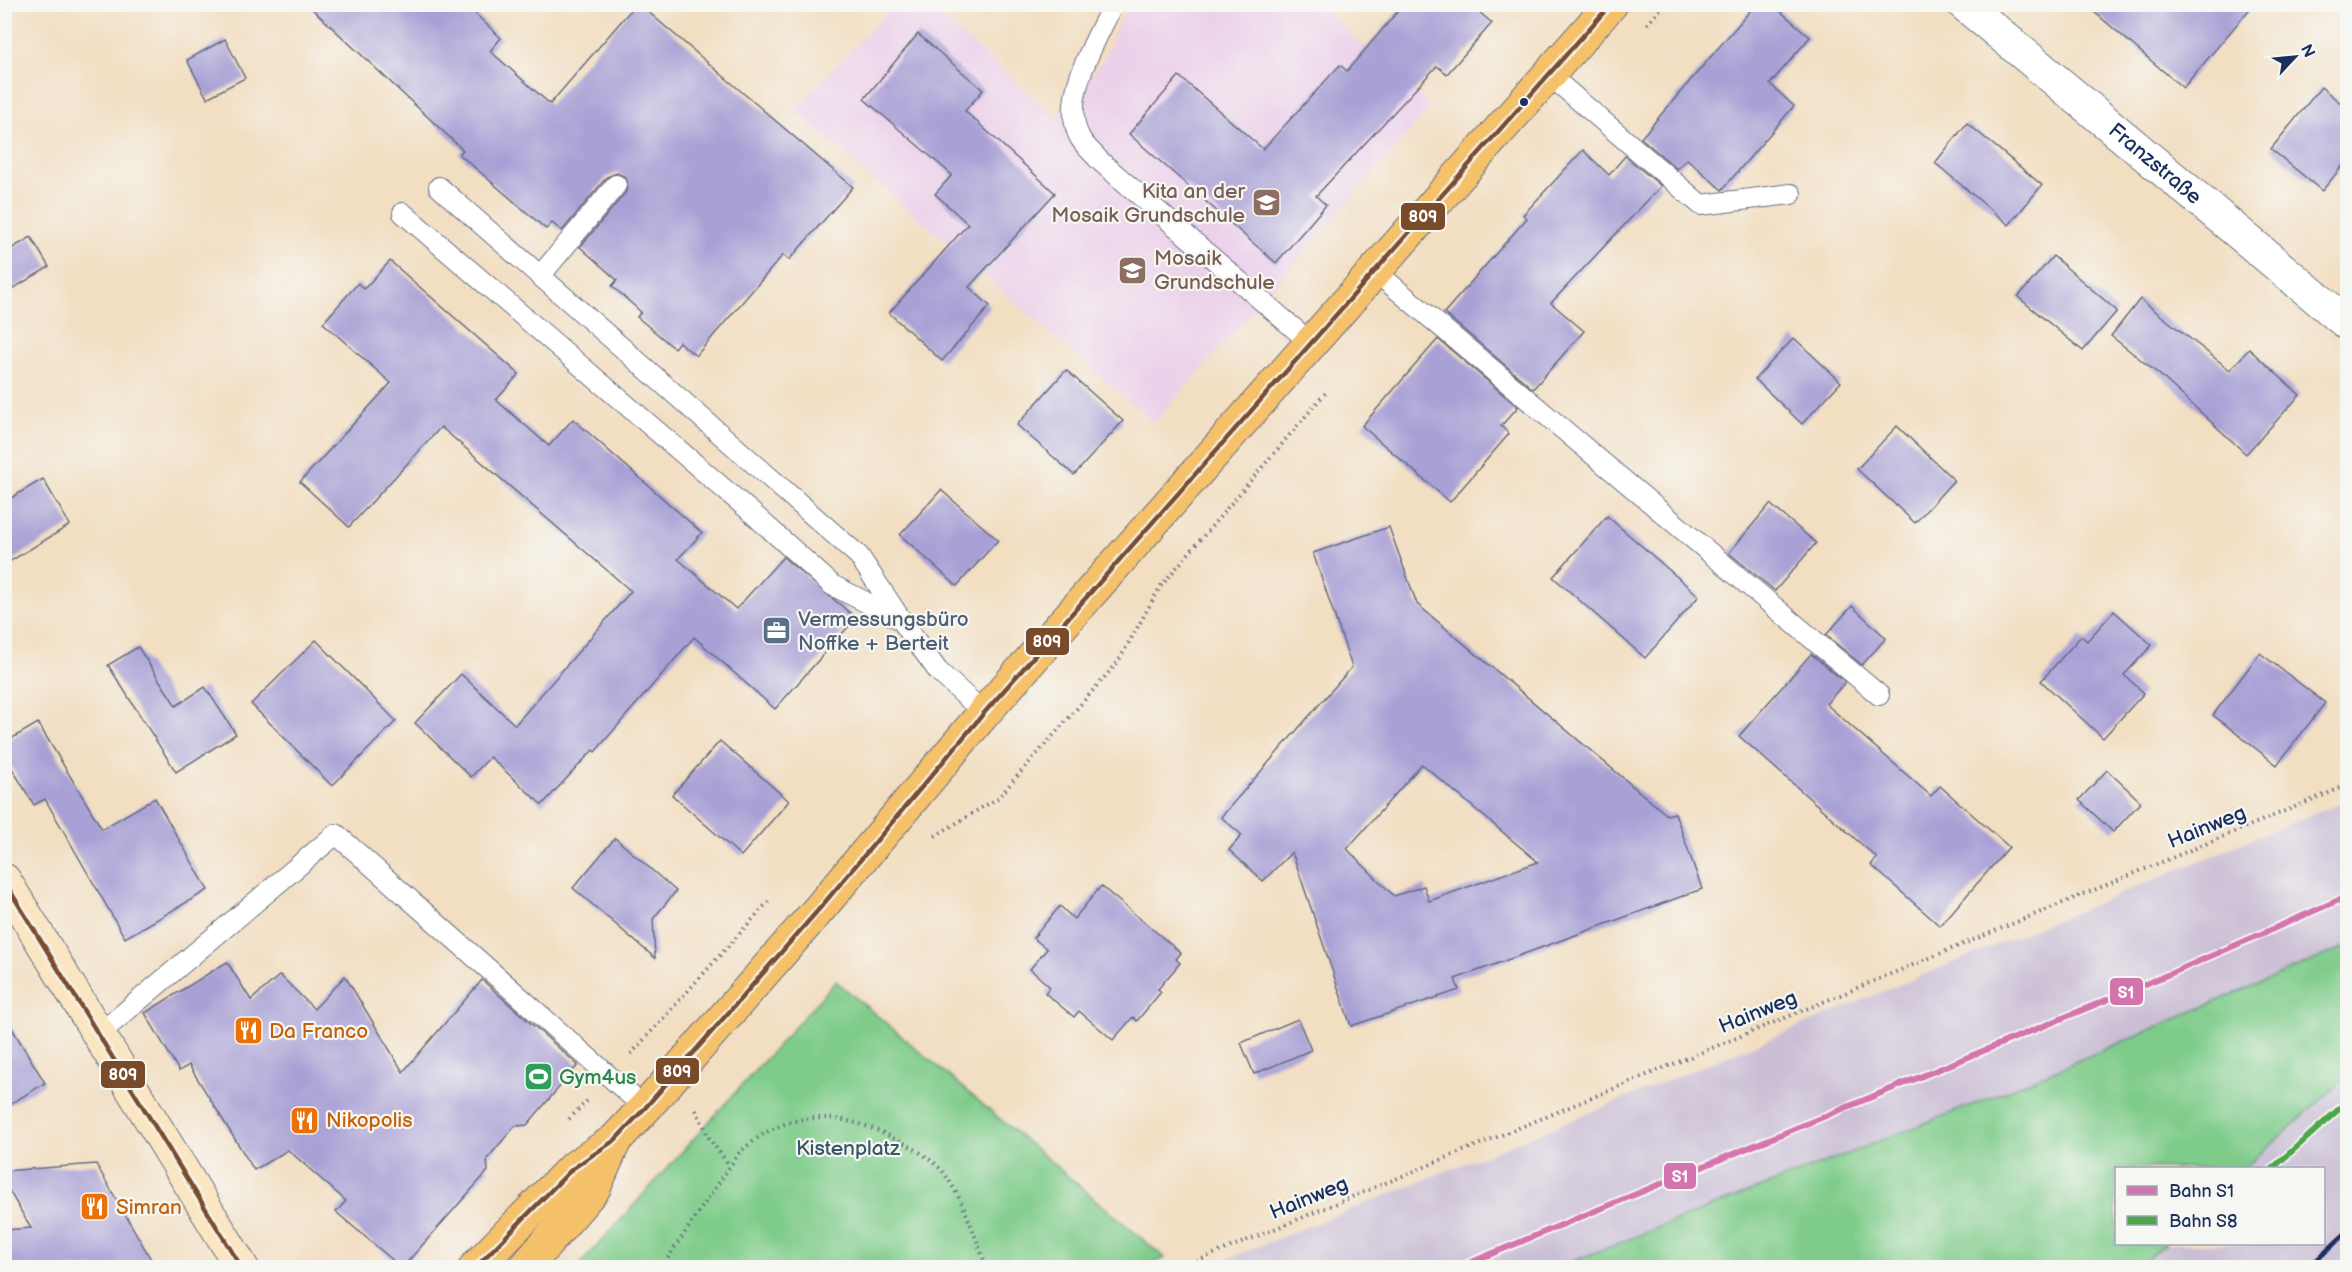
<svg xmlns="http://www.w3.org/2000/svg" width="2352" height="1272" font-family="'Balsamiq Sans',sans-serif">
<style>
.built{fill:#ecd1ea}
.industrial{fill:#cbbfd5;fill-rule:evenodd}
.green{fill:#7fcc8a;stroke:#4d7e74;stroke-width:1.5}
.building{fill:#a9a0d5;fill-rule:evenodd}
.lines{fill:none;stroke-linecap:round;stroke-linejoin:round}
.service-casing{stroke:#666c81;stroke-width:22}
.minor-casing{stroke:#666c81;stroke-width:35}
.secondary-casing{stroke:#666c81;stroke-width:35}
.primary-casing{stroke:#666c81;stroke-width:35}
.path{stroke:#666c81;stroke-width:4;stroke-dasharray:1.5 4.5;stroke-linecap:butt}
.service{stroke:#fff;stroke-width:20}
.minor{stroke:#fff;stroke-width:33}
.secondary{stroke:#fbe6c4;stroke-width:33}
.primary{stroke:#f5c16b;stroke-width:33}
.rail{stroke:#1b2f5e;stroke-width:4.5}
.bus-1-casing{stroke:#f6f6f2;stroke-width:9}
.bus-1{stroke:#7a4b2a;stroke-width:4.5}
.rail-1-casing{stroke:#f6f6f2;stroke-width:10}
.rail-2-casing{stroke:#f6f6f2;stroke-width:10}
.rail-1{stroke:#d474ae;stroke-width:6}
.rail-2{stroke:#4ca749;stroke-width:6}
.bus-dot{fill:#1b2f5e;stroke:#f6f6f2;stroke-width:2}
.labels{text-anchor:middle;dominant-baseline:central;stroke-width:4.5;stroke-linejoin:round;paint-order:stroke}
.street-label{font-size:21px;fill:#1b2f5e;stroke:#f6f6f2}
.education-label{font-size:21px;fill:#785e54;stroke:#f6f6f2;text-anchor:end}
.service-label{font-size:21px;fill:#4e5e75;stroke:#f6f6f2;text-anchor:start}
.food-label{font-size:21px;fill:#c56008;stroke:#f6f6f2;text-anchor:start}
.leisure-label{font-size:21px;fill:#27864d;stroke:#f6f6f2;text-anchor:start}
.park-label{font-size:21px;fill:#345669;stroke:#f6f6f2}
.line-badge{stroke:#f6f6f2;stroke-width:2}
.badge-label{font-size:16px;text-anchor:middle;font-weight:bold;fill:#fff}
</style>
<rect width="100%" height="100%" fill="#f6f6f2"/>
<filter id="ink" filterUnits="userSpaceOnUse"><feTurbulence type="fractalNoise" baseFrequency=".0167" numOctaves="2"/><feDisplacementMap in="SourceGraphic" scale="12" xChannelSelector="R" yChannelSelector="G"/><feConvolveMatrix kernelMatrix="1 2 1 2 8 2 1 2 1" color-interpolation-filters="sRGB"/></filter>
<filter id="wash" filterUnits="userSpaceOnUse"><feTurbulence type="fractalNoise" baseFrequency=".008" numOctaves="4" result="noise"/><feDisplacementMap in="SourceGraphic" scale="24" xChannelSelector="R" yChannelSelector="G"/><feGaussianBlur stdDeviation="1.35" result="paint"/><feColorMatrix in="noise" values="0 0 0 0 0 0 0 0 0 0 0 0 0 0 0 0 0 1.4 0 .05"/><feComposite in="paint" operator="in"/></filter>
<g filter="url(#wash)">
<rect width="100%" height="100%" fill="#f2dec1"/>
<polygon class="built" points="895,4 928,5 1056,117 1105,57 1126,4 1319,5 1431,107 1154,423 794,110"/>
<path class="industrial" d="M2347,800V1267L1205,1268L1575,1119ZM2116,1168H2324V1244H2116Z"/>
<g class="green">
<polygon points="2347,946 2347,1077 2244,1168 2116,1168 2116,1244 2165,1244 2139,1267 1558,1267 1997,1095"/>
<polygon points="836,981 1165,1258 1143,1268 578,1267"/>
</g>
<g id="blocks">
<g class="building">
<polygon points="307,4 465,4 501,38 490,51 550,104 636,4 639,4 853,187 789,260 783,255 696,356 679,342 674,348 637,317 641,312 612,286 617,280 580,247 626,192 627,181 624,176 617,173 607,177 562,231 552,223 546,229 459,154 463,150"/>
<polygon points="1404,4 1470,4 1492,23 1447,74 1437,66 1316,196 1326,205 1276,263 1129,134 1179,76 1263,149 1340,65 1347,71"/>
<polygon points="1756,4 1772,4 1810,37 1770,84 1794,106 1722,190 1687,159 1677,169 1641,138"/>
<polygon points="2085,4 2254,4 2183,88"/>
<polygon points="918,34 983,90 965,111 1055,193 969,287 990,306 942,361 889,313 968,224 935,194 952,175 864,99"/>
<polygon points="225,39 245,78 207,98 187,60"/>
<polygon points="2321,87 2348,109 2348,159 2322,191 2271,149"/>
<polygon points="1967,123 2042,185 2009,225 1935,163"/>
<polygon points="1583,150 1609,175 1625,156 1661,186 1551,303 1584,331 1533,389 1444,313 1527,218 1523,215"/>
<polygon points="31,237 49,267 4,294 4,253"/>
<polygon points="2053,256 2117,311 2083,351 2018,297"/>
<polygon points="390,261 519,374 496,400 549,446 573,419 702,533 678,559 736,609 783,557 856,618 775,709 694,637 595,752 593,750 542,805 490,757 471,777 415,723 461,674 515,725 631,591 441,427 349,527 300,482 391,383 323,323 358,283 364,289"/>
<polygon points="2140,299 2230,370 2249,349 2300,395 2246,454 2160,375 2111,336"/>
<polygon points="1794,338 1841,382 1802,424 1755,379"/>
<polygon points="1438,339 1518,407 1501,426 1509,434 1450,502 1362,426"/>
<polygon points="1066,370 1123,421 1074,475 1017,425"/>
<polygon points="1897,426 1954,480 1915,523 1857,469"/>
<polygon points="43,479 70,525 4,565 4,502"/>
<polygon points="941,490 998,540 957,586 900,535"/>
<polygon points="1770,504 1816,543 1775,591 1729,553"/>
<polygon points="1607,516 1699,596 1645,658 1553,577"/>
<path d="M1389,527L1417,604L1667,815L1675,813L1702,889L1455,979L1459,990L1351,1026L1292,852L1263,881L1229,850L1242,835L1221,817L1352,667L1313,553ZM1422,764L1538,862L1429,901L1424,886L1394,896L1347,849Z"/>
<polygon points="1852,606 1886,638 1862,665 1826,635"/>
<polygon points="2114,611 2152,645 2124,675 2144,693 2103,738 2041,681 2081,636 2087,641"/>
<polygon points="316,640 396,721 332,786 251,704"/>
<polygon points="138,647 176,706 205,687 236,734 176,772 108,665"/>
<polygon points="2260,653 2325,703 2277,765 2213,715"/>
<polygon points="1811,654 1845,682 1826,704 1931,796 1940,786 2009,847 1940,926 1871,865 1877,858 1739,736"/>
<polygon points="38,723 102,829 155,798 208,890 125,938 45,799 34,805 4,755 4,743"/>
<polygon points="720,741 789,801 741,856 672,795"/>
<polygon points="2107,770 2141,802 2113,832 2079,800"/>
<polygon points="615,838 676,891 653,919 655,958 573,888"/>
<polygon points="1101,886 1181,953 1176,959 1180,963 1158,989 1161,992 1137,1021 1133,1017 1113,1040 1079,1011 1074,1017 1045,993 1050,987 1030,969 1047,949 1033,938 1060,906 1074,919"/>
<polygon points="227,962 251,1000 280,975 314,1009 345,976 403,1072 482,980 578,1065 527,1125 515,1126 487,1159 488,1171 402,1268 336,1212 346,1201 288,1150 254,1170 189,1065 179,1071 145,1013"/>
<polygon points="4,1015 45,1083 4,1108"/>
<polygon points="1298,1019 1311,1050 1254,1074 1241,1043"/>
<polygon points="96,1164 156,1268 4,1268 4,1230 31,1228 4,1182 4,1171"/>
</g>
</g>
</g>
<g filter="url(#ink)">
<use href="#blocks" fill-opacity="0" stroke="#666c81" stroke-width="1.5"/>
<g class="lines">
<defs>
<g id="service">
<path d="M1113,4C1097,39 1060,97 1079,136C1083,145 1093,153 1100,161L1312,344"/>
<polyline points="1548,74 1701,205 1791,194"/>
<polyline points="439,187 859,556 900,618"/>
<polyline points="403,213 751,512 832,585 901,620 938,671 984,713"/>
<polyline points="1376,272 1879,695"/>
<polyline points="540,276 616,185"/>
<polyline points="99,1034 336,834 645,1108"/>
</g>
<g id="minor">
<path id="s1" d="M1964,4L2348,324"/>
</g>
<polyline id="secondary" points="4,880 242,1268"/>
<g id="primary">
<polyline points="475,1268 572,1169 615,1140 645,1108 820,908 984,713 1611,4"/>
<polyline points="525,1268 594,1188 615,1140"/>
</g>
</defs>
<use href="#service" class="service-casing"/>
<use href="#minor" class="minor-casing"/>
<use href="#secondary" class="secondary-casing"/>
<use href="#primary" class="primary-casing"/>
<g class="path">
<polyline points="1647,24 1665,4"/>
<polyline points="935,836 998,798 1118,662 1160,587 1327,391"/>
<polyline points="631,1054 769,901"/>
<polyline points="696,1110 710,1140 730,1166"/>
<polyline points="569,1119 587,1101"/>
<polyline points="428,1268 436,1259"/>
<path d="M661,1268L739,1153C787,1108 838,1110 894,1138C910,1146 932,1158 943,1172C964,1199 974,1235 987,1268"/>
<polyline points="1180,1268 2348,785"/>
</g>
<use href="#service" class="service"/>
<use href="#minor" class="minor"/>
<use href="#secondary" class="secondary"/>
<use href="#primary" class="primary"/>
<polyline class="rail" points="2308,1268 2348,1231"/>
<defs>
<g id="bus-1">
<polyline points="4,881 242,1268"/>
<polyline points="475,1268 572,1169 615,1140 645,1108 820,908 984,713 1611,4"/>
</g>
</defs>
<use href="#bus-1" class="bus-1-casing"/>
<use href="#bus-1" class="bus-1"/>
<defs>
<polyline id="rail-1" points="1457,1268 2172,973 2348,896"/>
<polyline id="rail-2" points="2273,1168 2348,1101"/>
</defs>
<use href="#rail-1" class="rail-1-casing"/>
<use href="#rail-2" class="rail-2-casing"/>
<use href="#rail-1" class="rail-1"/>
<use href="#rail-2" class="rail-2"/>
</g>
</g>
<defs>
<symbol id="school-square" viewBox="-11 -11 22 22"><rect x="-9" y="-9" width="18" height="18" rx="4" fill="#8d6e63" stroke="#f6f6f2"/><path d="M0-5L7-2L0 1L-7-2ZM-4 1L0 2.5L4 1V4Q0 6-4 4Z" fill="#fff"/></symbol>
<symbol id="office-square" viewBox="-11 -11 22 22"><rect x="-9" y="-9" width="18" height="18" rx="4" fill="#5c6f8a" stroke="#f6f6f2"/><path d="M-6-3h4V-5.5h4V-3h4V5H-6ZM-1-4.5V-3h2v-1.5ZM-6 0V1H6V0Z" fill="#fff"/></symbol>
<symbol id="restaurant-square" viewBox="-11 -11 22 22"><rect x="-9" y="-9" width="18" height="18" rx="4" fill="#e8710a" stroke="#f6f6f2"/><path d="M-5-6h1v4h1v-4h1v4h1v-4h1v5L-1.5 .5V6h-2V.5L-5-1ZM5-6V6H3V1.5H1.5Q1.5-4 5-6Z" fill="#fff"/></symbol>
<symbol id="stadium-square" viewBox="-11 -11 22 22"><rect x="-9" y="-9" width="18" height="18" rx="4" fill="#2e9e5b" stroke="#f6f6f2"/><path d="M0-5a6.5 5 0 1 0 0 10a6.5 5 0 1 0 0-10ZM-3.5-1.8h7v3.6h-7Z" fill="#fff"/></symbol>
</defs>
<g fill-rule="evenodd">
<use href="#school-square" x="1250" y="186" width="33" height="33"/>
<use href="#school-square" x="1116" y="254" width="33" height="33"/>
<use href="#office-square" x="760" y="614" width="33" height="33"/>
<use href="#restaurant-square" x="232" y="1014" width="33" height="33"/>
<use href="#stadium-square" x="522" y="1060" width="33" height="33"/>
<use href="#restaurant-square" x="288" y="1104" width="33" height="33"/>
<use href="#restaurant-square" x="78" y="1190" width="33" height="33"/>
</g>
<circle class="bus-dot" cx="1524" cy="102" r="5"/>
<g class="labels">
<g class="street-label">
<text stroke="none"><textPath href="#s1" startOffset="249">Franzstraße</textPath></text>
<text transform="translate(2207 827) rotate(-22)">Hainweg</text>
<text transform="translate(1758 1012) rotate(-22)">Hainweg</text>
<text transform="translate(1309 1198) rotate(-22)">Hainweg</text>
</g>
<g class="education-label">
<text x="1245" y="191">Kita an der<tspan x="1245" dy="24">Mosaik Grundschule</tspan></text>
<text x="1154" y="258" text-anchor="start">Mosaik<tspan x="1154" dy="24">Grundschule</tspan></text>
</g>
<g class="service-label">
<text x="798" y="619">Vermessungsbüro<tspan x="798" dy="24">Noffke + Berteit</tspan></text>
</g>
<g class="food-label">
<text x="269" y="1031">Da Franco</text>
<text x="326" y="1120">Nikopolis</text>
<text x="116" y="1207">Simran</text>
</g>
<g class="leisure-label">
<text x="559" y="1077">Gym4us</text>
</g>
<g class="park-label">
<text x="848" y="1148">Kistenplatz</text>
</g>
</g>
<g class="line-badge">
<rect x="1400" y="202" width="46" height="29" rx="6" fill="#7a4b2a"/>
<rect x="1025" y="627" width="45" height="29" rx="6" fill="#7a4b2a"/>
<rect x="2109" y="977" width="35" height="29" rx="6" fill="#d474ae"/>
<rect x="655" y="1057" width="45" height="28" rx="6" fill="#7a4b2a"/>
<rect x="100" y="1060" width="46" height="29" rx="6" fill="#7a4b2a"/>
<rect x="1663" y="1162" width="34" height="28" rx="6" fill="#d474ae"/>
</g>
<g class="badge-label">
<text x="1423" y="222">809</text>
<text x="1047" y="647">809</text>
<text x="2126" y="998">S1</text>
<text x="677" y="1077">809</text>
<text x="123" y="1080">809</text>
<text x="1680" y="1182">S1</text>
</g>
<rect width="2352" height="1272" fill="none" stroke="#f6f6f2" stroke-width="24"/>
<rect x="2115" y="1167" width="210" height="78" fill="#f6f6f2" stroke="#9ea6b7" stroke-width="1.5"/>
<rect x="2127" y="1186" width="30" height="9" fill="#d474ae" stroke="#9ea6b7" stroke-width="1.5"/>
<text x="2169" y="1197" font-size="18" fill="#1b2f5e">Bahn S1</text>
<rect x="2127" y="1216" width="30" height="9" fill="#4ca749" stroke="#9ea6b7" stroke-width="1.5"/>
<text x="2169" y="1227" font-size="18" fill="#1b2f5e">Bahn S8</text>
<g transform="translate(2295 57) rotate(64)" stroke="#f6f6f2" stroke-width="4.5" paint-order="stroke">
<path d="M0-4.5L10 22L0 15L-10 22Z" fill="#1b2f5e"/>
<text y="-9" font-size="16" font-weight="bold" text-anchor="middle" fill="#1b2f5e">N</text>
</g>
</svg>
